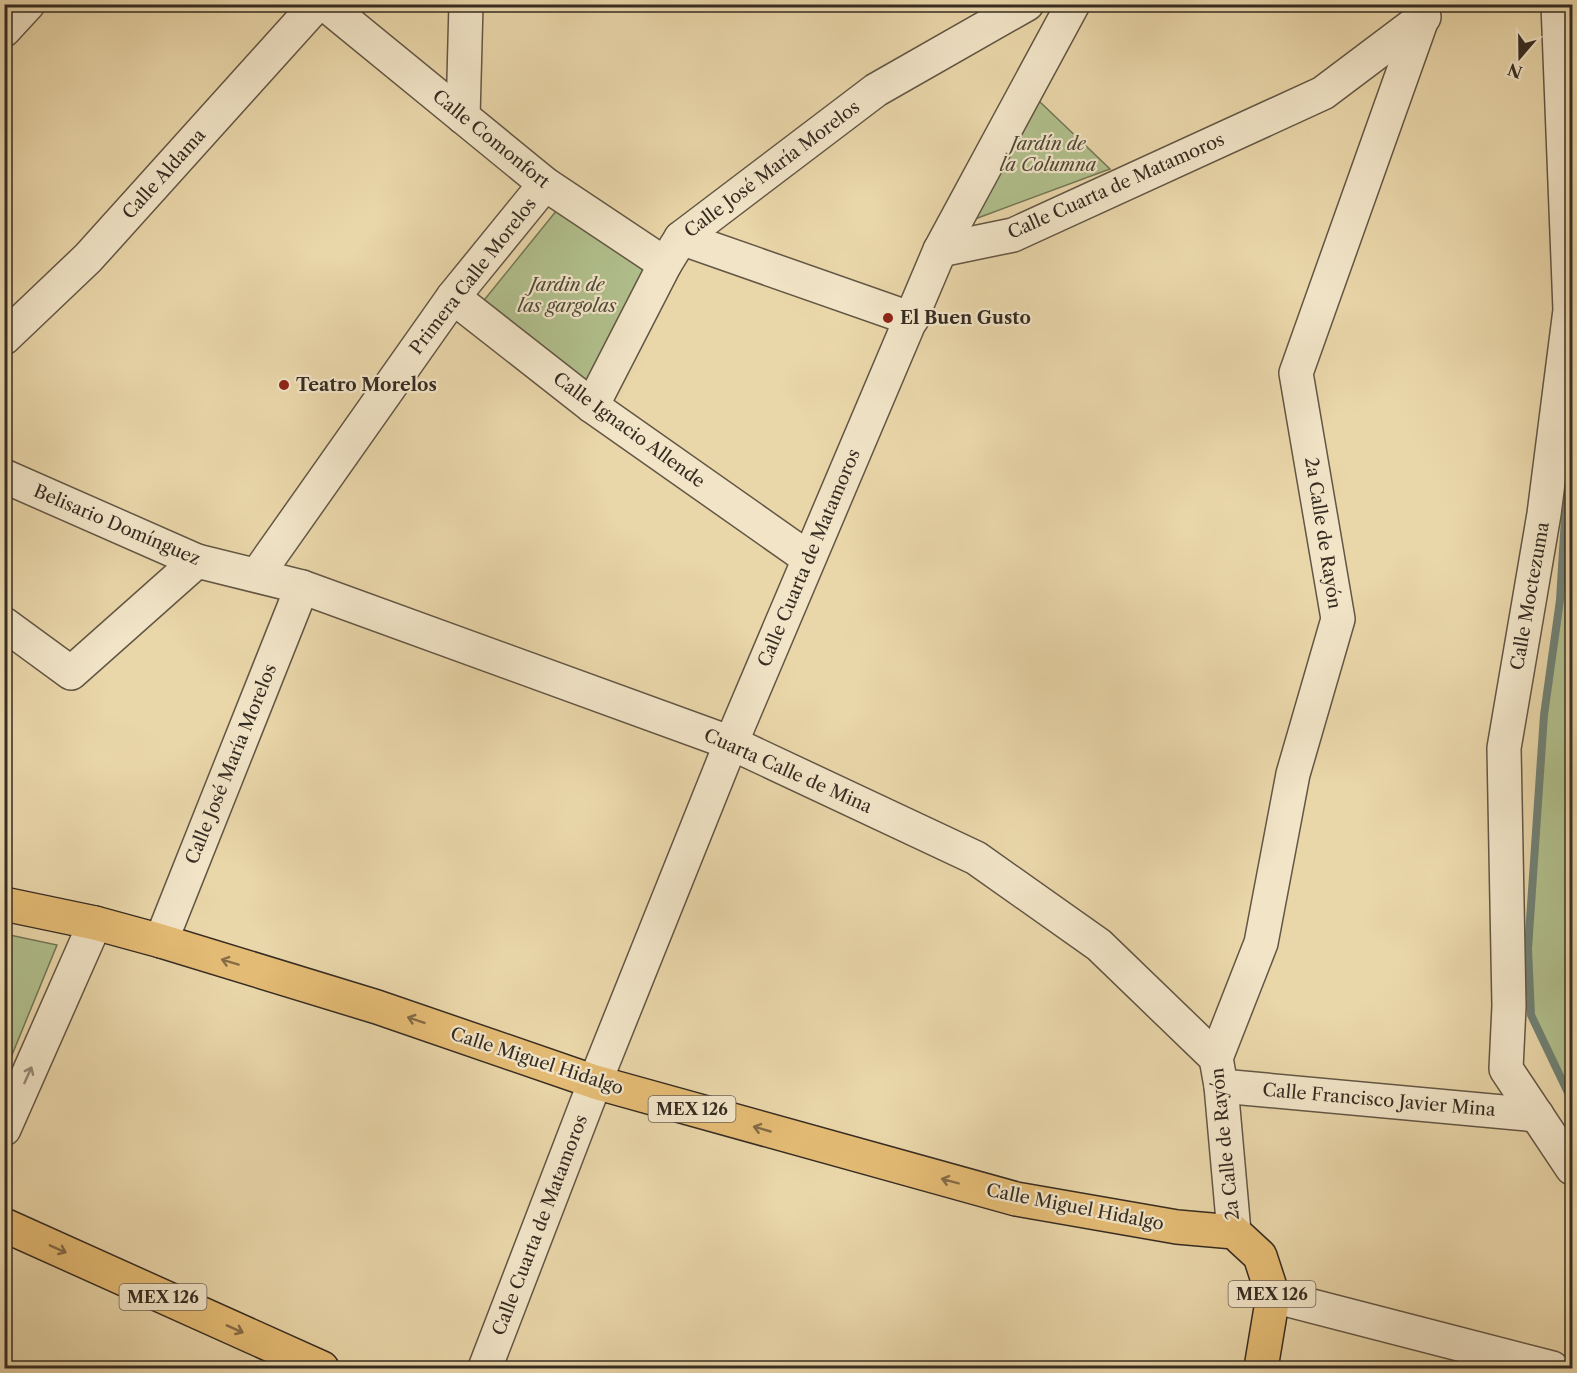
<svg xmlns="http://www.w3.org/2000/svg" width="1577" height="1373" font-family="'Libre Caslon Text',serif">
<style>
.green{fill:#b0bf8c;stroke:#737657;stroke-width:1.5}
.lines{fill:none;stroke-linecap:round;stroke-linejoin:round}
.stream{stroke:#708175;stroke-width:8}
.minor-casing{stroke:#635644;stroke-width:36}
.major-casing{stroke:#362c22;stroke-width:36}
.minor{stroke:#f1e4c7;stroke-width:33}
.major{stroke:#e4bb74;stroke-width:33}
.oneway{stroke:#846c47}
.oneway2{stroke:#948874}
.poi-dot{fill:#8f2418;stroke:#f1e4c7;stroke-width:2}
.labels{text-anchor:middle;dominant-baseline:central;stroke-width:4.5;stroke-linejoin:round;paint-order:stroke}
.shield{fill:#f1e4c7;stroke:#6e6354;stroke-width:1.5}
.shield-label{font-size:16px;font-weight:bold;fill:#362c22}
.street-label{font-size:18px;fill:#362c22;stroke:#f1e4c7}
.park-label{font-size:18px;font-style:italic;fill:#4e4937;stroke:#f1e4c7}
.poi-label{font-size:18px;font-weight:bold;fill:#362c22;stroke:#f1e4c7;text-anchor:start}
</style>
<rect width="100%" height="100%" fill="#e9d6a9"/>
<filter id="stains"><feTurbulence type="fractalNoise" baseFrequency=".00333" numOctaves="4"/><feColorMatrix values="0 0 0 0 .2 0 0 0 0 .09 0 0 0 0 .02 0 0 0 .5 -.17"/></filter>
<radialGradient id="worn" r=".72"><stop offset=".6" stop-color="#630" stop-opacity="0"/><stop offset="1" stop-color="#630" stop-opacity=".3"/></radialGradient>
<g class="green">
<polygon points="1039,101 1110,169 975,219"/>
<polygon points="561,205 645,271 589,390 481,304"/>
<polygon points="1565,518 1572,520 1572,1101 1531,1015 1528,950 1544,715 1560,600"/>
<polygon points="5,934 57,945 5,1072 4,934"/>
</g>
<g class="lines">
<polyline class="stream" points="1572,452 1565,518 1560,600 1544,715 1528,949 1531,1015 1572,1101"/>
<defs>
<g id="minor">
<polyline points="325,4 545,184 665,264"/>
<polyline points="1558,4 1570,310 1544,514 1504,748 1509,1006 1506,1069 1572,1168"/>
<polyline points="4,30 28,4"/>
<polyline points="463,117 466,4"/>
<polyline points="681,238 912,319"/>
<polyline points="940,250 1013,235 1323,93 1424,17"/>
<polyline points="453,297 592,406 808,558"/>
<polyline points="4,338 88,258 317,4"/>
<polyline points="592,406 665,264 681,238 876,90 1027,4"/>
<polyline points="4,476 197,561 302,587 731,743 976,858 1099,945 1216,1058"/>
<polyline points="257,575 453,297 545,184"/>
<polyline points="4,624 71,673 197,561"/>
<polyline points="161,941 302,587"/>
<polyline points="1221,1086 1537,1115"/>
<polyline points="4,1129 95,923"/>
<polyline points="1234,1232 1221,1086 1216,1058 1261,943 1293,774 1338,619 1296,373 1422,19"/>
<polyline points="1273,1296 1552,1368"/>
<polyline points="485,1368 595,1082 731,743 940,250 1073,4"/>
</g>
<g id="major">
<polyline points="4,904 95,923 161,941 377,1007 595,1082 1016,1199 1177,1227 1234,1232 1260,1256 1273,1296 1261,1368"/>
<polyline points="4,1225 322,1368"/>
</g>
</defs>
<use href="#minor" class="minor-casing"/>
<use href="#major" class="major-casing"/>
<use href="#minor" class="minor"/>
<use href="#major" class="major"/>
</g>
<defs><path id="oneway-shaft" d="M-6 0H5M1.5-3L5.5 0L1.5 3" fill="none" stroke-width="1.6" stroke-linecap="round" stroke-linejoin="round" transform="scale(1.5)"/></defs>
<g class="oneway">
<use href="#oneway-shaft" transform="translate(230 962) rotate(-163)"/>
<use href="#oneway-shaft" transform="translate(416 1020) rotate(-161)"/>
<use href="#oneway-shaft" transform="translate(762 1129) rotate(-164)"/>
<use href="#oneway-shaft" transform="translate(950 1181) rotate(-165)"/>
<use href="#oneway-shaft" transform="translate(58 1249) rotate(24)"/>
<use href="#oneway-shaft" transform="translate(235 1329) rotate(24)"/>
</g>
<use class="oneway2" href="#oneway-shaft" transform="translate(28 1075) rotate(-66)"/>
<g class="poi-dot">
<circle cx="888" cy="318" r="6"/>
<circle cx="284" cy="385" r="6"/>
</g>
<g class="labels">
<g class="shield">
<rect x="648.5" y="1096" width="87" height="26" rx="4.5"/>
<rect x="1228.5" y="1281" width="87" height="26" rx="4.5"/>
<rect x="119.5" y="1284" width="87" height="26" rx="4.5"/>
</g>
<g class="shield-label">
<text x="692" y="1109">MEX 126</text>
<text x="1272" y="1294">MEX 126</text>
<text x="163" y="1297">MEX 126</text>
</g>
<g class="street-label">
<text transform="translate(491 139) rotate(39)">Calle Comonfort</text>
<text transform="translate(772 169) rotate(-37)">Calle José María Morelos</text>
<text transform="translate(164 174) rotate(-48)">Calle Aldama</text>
<text transform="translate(1116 186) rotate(-24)">Calle Cuarta de Matamoros</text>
<text transform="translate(473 276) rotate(-52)">Primera Calle Morelos</text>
<text transform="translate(629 430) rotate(36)">Calle Ignacio Allende</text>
<text transform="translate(117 525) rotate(23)">Belisario Domínguez</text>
<text transform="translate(1323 533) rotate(81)">2a Calle de Rayón</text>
<text transform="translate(809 558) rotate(-67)">Calle Cuarta de Matamoros</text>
<text transform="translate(1530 596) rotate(-80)">Calle Moctezuma</text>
<text transform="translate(231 764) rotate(-68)">Calle José María Morelos</text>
<text transform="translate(788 771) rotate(24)">Cuarta Calle de Mina</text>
<text transform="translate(537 1061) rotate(18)">Calle Miguel Hidalgo</text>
<text transform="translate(1379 1100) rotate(5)">Calle Francisco Javier Mina</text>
<text transform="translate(1225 1144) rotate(-96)">2a Calle de Rayón</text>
<text transform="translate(1075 1207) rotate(11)">Calle Miguel Hidalgo</text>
<text transform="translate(540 1225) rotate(-69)">Calle Cuarta de Matamoros</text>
</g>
<g class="park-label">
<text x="1048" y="144">Jardín de<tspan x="1048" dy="21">la Columna</tspan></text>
<text x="567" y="285">Jardin de<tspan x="567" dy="21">las gargolas</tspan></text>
</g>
<g class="poi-label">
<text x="900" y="318">El Buen Gusto</text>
<text x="296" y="385">Teatro Morelos</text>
</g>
</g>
<rect width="1577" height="1373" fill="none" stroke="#e9d6a9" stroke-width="24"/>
<rect x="6" y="6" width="1565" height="1361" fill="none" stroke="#362c22" stroke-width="3"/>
<rect x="12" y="12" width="1553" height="1349" fill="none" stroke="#362c22" stroke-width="1.5"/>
<g transform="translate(1520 57) rotate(200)" stroke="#f1e4c7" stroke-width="4.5" paint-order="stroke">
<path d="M0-4.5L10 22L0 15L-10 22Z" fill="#362c22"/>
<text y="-9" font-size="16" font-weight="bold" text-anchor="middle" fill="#362c22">N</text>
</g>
<rect width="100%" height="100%" filter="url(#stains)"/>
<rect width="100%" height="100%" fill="url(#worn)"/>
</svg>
